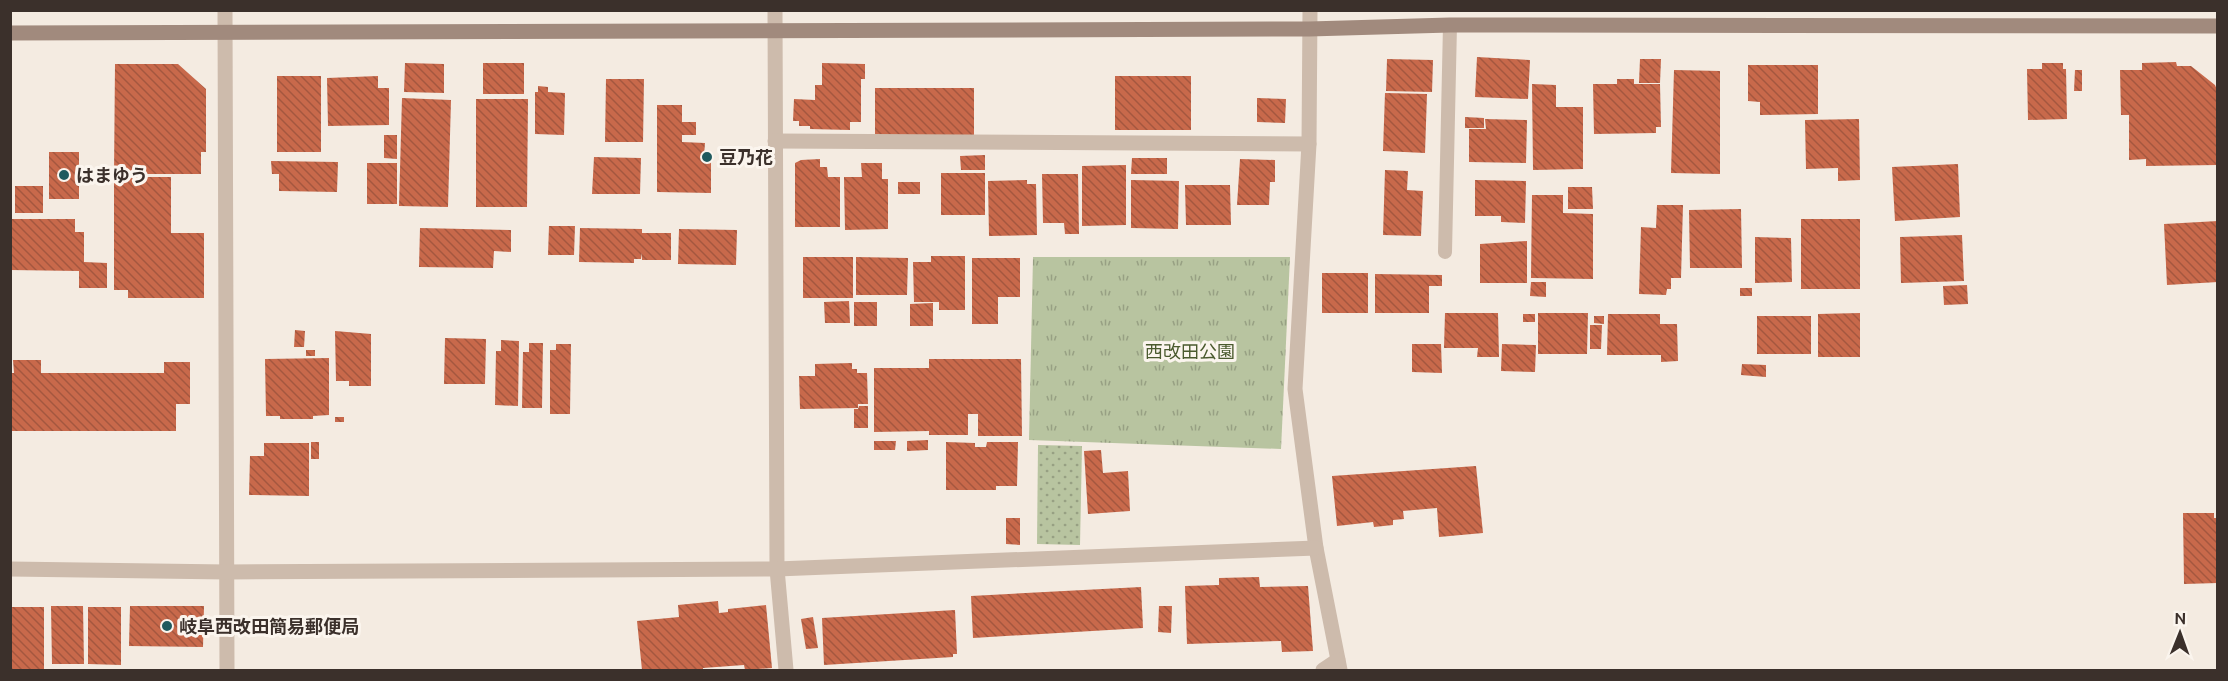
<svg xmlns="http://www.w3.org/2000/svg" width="2228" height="681" font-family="Ubuntu,'Noto Sans JP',sans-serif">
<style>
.grass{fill:url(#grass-dots)}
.park{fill:url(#park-tufts)}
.building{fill:url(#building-back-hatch)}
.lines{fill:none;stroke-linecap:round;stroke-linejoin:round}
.lane{stroke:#cdbbac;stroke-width:14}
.street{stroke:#cdbbac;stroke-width:15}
.secondary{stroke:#a18a7d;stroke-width:15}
.poi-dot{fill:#1f5a5e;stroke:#fbf5ee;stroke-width:2}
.labels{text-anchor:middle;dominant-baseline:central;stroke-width:6;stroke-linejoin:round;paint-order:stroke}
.poi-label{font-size:18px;font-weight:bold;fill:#3b302b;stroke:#fbf5ee;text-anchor:start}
.park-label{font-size:18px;fill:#4a5a2e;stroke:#fbf5ee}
</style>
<defs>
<pattern id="grass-dots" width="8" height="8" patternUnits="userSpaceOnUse" patternTransform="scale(1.5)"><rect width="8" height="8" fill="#b8c4a0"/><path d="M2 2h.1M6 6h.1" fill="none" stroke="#97a083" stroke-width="1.8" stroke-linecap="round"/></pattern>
<pattern id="park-tufts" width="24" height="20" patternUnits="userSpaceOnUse" patternTransform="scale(1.5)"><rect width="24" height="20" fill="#b8c4a0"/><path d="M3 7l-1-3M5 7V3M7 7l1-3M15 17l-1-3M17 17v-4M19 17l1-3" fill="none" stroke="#97a083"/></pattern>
<pattern id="building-back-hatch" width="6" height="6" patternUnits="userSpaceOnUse" patternTransform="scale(1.5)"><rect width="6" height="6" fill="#c8694b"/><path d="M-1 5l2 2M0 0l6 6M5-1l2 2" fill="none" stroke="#a4573f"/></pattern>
</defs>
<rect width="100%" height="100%" fill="#f4ebe1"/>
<polygon class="grass" points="1038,445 1082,446 1080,545 1037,544"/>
<polygon class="park" points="1033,257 1290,257 1281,449 1029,440"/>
<g class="building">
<polygon points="1477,57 1530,60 1528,99 1475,97"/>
<polygon points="1387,59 1433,60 1432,92 1386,91"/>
<polygon points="1640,59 1661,59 1660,83 1639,83"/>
<polygon points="2176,62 2177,66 2191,66 2215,85 2218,92 2218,165 2146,166 2146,159 2129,160 2129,115 2121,115 2120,70 2142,70 2142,63"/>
<polygon points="405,63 444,64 444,93 404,92"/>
<rect x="483" y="63" width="41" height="31"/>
<polygon points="822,63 865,64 865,79 861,79 861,122 850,122 850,130 810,129 810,126 799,126 799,121 793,121 794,99 815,100 815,85 822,85"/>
<polygon points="2042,63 2063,63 2063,69 2066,69 2067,119 2028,120 2027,69 2042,69"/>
<polygon points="115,64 178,64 206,89 206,152 201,152 201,174 114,174"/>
<polygon points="1748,65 1818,65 1818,114 1760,115 1760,102 1748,101"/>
<polygon points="1674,70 1720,71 1720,174 1671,173"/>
<polygon points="2075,70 2082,70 2082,91 2074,91"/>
<rect x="277" y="76" width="44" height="76"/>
<polygon points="378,76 378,88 389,88 389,125 328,126 327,78"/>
<rect x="1115" y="76" width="76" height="54"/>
<polygon points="606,79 644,79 643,142 605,142"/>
<polygon points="1617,79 1634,79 1634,84 1660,84 1661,127 1656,127 1656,133 1594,134 1593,84 1617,84"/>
<polygon points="1532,84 1556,85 1556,107 1583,107 1583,169 1533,170"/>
<polygon points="538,86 548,87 548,92 565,93 564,135 535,134 535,92 538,92"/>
<rect x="875" y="88" width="99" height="48"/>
<polygon points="1385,93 1427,94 1425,153 1383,151"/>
<polygon points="402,98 451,100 448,207 399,206"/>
<polygon points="1257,98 1286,99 1285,123 1257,122"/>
<polygon points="476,99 528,99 527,207 476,207"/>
<polygon points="657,105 682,105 682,122 696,122 696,135 682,135 682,142 705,143 704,156 711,156 711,193 657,192"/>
<polygon points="1465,117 1484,118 1484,128 1465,128"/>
<polygon points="1485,119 1527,120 1526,163 1469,162 1469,129 1486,129"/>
<polygon points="1859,119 1860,180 1838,181 1838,168 1806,169 1805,120"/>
<polygon points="384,135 397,135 397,159 384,158"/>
<rect x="49" y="152" width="30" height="47"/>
<polygon points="985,155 985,170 961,170 960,156"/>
<polygon points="594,157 641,158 640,194 592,194"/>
<polygon points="1132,158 1167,158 1167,174 1131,174"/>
<polygon points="820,159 820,167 827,167 828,177 840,177 840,227 795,227 795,163 801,160"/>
<polygon points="1240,159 1275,160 1275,182 1270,182 1269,205 1237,205"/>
<polygon points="271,161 338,162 337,192 279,191 279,174 272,174"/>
<rect x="367" y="163" width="30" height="41"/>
<polygon points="861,163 882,163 882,179 888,179 888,229 845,230 844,177 862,177"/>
<polygon points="1958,164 1960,217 1895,221 1892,167"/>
<polygon points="1126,165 1126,225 1082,226 1082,166"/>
<polygon points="1385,170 1408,171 1407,190 1423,191 1421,236 1383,235"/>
<rect x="941" y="173" width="44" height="42"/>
<polygon points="1042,174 1078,174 1079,234 1065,234 1064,223 1043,223"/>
<polygon points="114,177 171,177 171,233 204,233 204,298 128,298 128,290 114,290"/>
<polygon points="1027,180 1027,184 1036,184 1037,235 989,236 988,181"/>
<polygon points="1131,180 1179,181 1178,229 1131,228"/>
<polygon points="1475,180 1526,181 1525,223 1501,222 1501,216 1475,216"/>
<rect x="898" y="182" width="22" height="12"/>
<polygon points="1185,185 1230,185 1231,225 1186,225"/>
<rect x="15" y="186" width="28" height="27"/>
<polygon points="1568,187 1592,187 1593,209 1568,209"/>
<polygon points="1532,195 1563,195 1563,213 1593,214 1593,279 1531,278"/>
<polygon points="1657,205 1683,205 1681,278 1671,278 1671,289 1667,289 1666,295 1639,294 1641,227 1656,228"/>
<polygon points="1741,209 1742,268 1690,268 1689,210"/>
<polygon points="10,219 75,219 75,232 84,232 84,262 107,263 107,288 79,288 79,271 10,270"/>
<rect x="1801" y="219" width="59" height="70"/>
<polygon points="2218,221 2218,282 2167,285 2164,224"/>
<polygon points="549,226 575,226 574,255 548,255"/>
<polygon points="420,228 511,230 511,252 494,251 493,268 419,267"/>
<polygon points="580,228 642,229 642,233 671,233 671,260 642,260 642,253 641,259 634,259 634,263 579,262"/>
<polygon points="679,229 737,230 736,265 678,264"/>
<polygon points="1962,235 1964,281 1901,283 1900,237"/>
<polygon points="1755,237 1791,238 1792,282 1755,283"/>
<polygon points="1527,241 1527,283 1480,283 1480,244"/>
<polygon points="931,256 965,256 965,310 939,310 939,302 914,302 913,262 931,262"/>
<rect x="803" y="257" width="50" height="41"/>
<polygon points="856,257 908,258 907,295 856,295"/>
<polygon points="972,258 1020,258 1020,297 998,297 998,324 972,324"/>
<rect x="1322" y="273" width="46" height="40"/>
<polygon points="1375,274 1442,275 1442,286 1429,286 1429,313 1375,313"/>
<polygon points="1531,282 1546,282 1546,297 1530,296"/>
<polygon points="1967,285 1968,304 1944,305 1943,286"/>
<rect x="1740" y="288" width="12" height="8"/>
<polygon points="849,301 850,323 825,323 824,302"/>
<rect x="854" y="302" width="23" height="24"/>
<polygon points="933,303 933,326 910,326 910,304"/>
<polygon points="1445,313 1498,313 1499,357 1477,357 1478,348 1444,348"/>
<polygon points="1538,313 1588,313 1587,354 1538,354"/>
<polygon points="1860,313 1860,357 1818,357 1818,314"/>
<rect x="1523" y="314" width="12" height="8"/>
<polygon points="1608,314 1660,314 1660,324 1677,324 1678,361 1661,362 1661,355 1607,355"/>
<polygon points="1594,316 1604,316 1604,324 1594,323"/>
<rect x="1757" y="316" width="54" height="38"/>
<polygon points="1590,325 1602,325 1601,349 1590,349"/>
<polygon points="295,330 305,331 304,347 294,347"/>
<polygon points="335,331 371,334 371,386 349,386 349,381 336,381"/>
<polygon points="445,338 486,339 485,384 444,384"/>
<polygon points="501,340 519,341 518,406 495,405 496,351 501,351"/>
<polygon points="529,343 543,343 542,408 522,408 523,352 529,352"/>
<polygon points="556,344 571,344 570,414 550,414 550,350 556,350"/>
<polygon points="1412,344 1441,344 1442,373 1412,372"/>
<polygon points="1502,344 1536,345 1535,372 1501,371"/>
<rect x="306" y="350" width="9" height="6"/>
<polygon points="329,358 329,415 313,416 313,419 280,419 280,416 266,416 265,359"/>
<polygon points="929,359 1021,359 1022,436 978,436 978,414 968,414 968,435 929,435 929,431 874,432 874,368 929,368"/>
<polygon points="13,360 41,360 41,373 164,373 164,362 190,362 190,404 176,404 176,431 10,431 10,373 14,373"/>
<polygon points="852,363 852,369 857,369 857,373 867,373 868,404 858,404 858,408 800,409 799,376 815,376 815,364"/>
<polygon points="1742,364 1766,365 1766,377 1741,375"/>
<polygon points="859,406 868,406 868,428 854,428 854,409 858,409"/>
<rect x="335" y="417" width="9" height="5"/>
<polygon points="928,440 928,450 907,451 907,441"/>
<polygon points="874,441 896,441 895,450 874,450"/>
<rect x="311" y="442" width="8" height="17"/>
<polygon points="946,442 975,443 975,447 986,447 987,442 1018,442 1017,486 996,486 996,490 946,490"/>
<polygon points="264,443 309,443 309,496 249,495 250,456 264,456"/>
<polygon points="1101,450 1103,473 1128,471 1130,511 1088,514 1084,451"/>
<polygon points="1476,466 1483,533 1439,537 1437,508 1403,511 1404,519 1393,520 1393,525 1374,527 1373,522 1337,526 1332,476"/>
<polygon points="2183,513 2214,513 2214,518 2218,518 2218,583 2184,584"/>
<polygon points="1006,518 1020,518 1020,545 1006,544"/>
<polygon points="1259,577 1260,587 1308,586 1313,651 1282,652 1281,641 1187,644 1185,586 1219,585 1219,578"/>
<polygon points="1141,587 1143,628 973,638 971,596"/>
<polygon points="718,601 719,613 728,612 728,609 766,605 772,668 745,670 744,665 703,668 703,670 642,670 637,621 679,617 678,605"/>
<polygon points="51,606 83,606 84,664 52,664"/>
<polygon points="130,606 204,606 203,647 129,646"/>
<polygon points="1159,606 1172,606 1171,633 1158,632"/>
<rect x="10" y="607" width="34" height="63"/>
<polygon points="88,607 121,607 121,665 88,664"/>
<polygon points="955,610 957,654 953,654 953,657 824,665 822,618"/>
<polygon points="813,617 818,648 806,649 801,619"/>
</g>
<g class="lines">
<polyline class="lane" points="1445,252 1450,25"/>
<g class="street">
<polyline points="225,10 227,670"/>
<polyline points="775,10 777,569 786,670"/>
<polyline points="1310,10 1309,144 1295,389 1316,548 1340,670"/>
<polyline points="775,141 1309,144"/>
<polyline points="10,569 227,572 777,569 1316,548"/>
<polyline points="1323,670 1338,660"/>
</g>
<polyline class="secondary" points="10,33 1309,29 1450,25 2218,26"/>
</g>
<g class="poi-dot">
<circle cx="707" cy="157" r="6"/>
<circle cx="64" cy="175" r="6"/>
<circle cx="167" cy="626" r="6"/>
</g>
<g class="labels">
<g class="poi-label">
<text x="719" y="157">豆乃花</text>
<text x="76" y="175">はまゆう</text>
<text x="179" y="626">岐阜西改田簡易郵便局</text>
</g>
<g class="park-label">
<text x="1190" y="351">西改田公園</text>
</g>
</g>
<rect width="2228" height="681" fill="none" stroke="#3b302b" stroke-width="24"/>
<g transform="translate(2180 633) rotate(1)" stroke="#fbf5ee" stroke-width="4.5" paint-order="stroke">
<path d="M0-4.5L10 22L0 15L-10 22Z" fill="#3b302b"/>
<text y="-9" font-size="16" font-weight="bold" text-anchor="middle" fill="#3b302b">N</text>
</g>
</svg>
